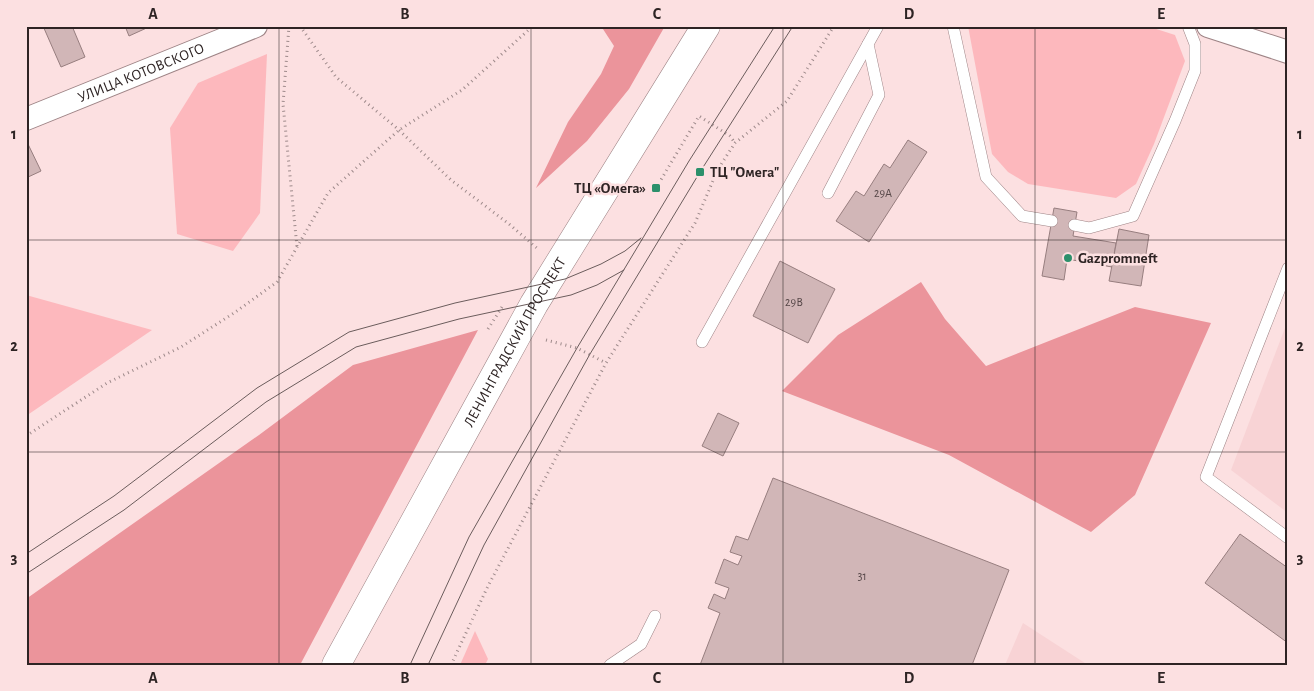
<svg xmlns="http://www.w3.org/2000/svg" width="1314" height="691" font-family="'Alegreya Sans',sans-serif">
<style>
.built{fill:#f8d3d5}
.green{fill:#fdb8bd}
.forest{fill:#eb949b}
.building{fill:#d1b6b7;stroke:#977e7f}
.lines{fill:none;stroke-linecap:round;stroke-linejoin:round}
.lane-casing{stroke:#9e8486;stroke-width:12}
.street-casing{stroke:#9e8486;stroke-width:24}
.primary-casing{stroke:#9e8486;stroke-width:29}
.path{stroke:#9e8a8b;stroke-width:3;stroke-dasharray:1 4;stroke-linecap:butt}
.lane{stroke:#fff;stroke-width:11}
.street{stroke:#fff;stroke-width:22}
.primary{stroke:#fff;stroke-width:28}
.tram{stroke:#6b5c5c;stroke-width:1}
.grid{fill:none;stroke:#2e2424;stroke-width:1;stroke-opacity:0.55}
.poi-dot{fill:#2c906b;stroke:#fce0e1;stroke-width:2}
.labels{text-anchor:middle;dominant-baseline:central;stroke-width:5;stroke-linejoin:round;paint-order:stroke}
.number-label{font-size:12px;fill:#574849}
.street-label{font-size:15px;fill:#2e2424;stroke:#fce0e1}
.poi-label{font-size:15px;font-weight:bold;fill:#2e2424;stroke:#fce0e1;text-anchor:start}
.neatline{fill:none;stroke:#2e2424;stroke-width:2}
.grid-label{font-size:16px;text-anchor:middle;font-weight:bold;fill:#2e2424}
</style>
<rect width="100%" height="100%" fill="#fce0e1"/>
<g class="built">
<polygon points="1288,320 1288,513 1231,470"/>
<polygon points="1023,623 1088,665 1005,665"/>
</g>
<g class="green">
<polygon points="968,26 1147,26 1175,35 1185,61 1154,144 1136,184 1116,198 1028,184 1008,172 992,154"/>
<polygon points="267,54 260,213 233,251 177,234 170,128 198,83"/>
<polygon points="26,295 152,330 26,416"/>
<polygon points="475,631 488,659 485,665 460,665"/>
</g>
<g class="forest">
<polygon points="601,26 665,26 629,89 587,141 536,188 568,122 601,74 614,46"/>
<polygon points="921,282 945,319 986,366 1135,307 1211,323 1135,495 1091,532 949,455 782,391 838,335"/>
<polygon points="478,330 300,665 26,665 26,599 259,435 353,365"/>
</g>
<g class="building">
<polygon points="43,26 72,26 85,57 61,67"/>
<polygon points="125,26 151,26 129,36"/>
<polygon points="26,140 41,171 26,178"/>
<polygon points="908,140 927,152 869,242 836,221 856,191 864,196 884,164 890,168"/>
<polygon points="1054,208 1077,212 1073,236 1116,243 1112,267 1067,259 1064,280 1042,276"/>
<polygon points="1119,229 1149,235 1141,286 1109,281"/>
<polygon points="780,261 835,289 808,343 753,316"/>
<polygon points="718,413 739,423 723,456 702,446"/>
<polygon points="773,478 1009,570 972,665 700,665 720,613 708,608 714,594 725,599 729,588 715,583 724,559 738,565 742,556 730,552 736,536 748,540"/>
<polygon points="1240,534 1288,568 1288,643 1205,583"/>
</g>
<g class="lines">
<defs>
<g id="lane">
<polyline points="953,26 986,177 1022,216 1052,221"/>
<polyline points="828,193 879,95 868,44 878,26"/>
<polyline points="1074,225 1089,228 1133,216 1175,121 1195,71 1195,44 1188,26"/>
<polyline points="1288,268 1206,477 1288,538"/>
<polyline points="702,342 868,44"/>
<polyline points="610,665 641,644 655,616"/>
</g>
<g id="street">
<polyline points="1208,26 1288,52"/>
<path id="s1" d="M26,119L256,26"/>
</g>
<g id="primary">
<path id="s2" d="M336,665L534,304L706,26"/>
</g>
</defs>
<use href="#lane" class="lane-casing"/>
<use href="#street" class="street-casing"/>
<use href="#primary" class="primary-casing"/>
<g class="path">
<polyline points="289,26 283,104 297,247"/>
<polyline points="300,26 336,77 399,130 451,180 509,224 538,249 537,250"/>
<polyline points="656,188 699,116 730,136 735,143"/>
<polyline points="488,329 502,307"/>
<polyline points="546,340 577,348 606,363"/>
<polyline points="26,436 107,383 181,347 234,313 277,282 328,193 399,130 462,90 533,26"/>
<polyline points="451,665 487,588 606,363 695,223 718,169 735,143 787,101 834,26"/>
</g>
<use href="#lane" class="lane"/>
<use href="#street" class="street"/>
<use href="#primary" class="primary"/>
<g class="tram">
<polyline points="26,554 114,496 257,388 349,332 455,303 565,279 601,264 625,251 641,238"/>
<polyline points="26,574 124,510 266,402 356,347 459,319 571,295 597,285 624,270"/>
<polyline points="410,665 469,537 577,348 689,161 775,26"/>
<polyline points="428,665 484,545 590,354 700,172 793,26"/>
</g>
</g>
<path class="grid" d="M279,26V665M531,26V665M783,26V665M1035,26V665M26,240H1288M26,452H1288"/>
<g class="poi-dot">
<rect x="695" y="167" width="10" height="10" rx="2.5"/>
<rect x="651" y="183" width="10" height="10" rx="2.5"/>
<circle cx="1068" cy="258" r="5"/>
</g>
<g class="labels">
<g class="number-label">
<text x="883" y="193">29А</text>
<text x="794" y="302">29В</text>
<text x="862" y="576">31</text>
</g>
<g class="street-label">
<text stroke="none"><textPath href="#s1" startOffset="124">УЛИЦА КОТОВСКОГО</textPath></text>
<text stroke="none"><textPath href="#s2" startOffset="369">ЛЕНИНГРАДСКИЙ ПРОСПЕКТ</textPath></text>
</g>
<g class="poi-label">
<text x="710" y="172">ТЦ "Омега"</text>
<text x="646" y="188" text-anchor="end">ТЦ «Омега»</text>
<text x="1078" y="258">Gazpromneft</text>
</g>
</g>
<rect width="1314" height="691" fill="none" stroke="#fce0e1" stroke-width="55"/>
<rect x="28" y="28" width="1258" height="636" class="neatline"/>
<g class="grid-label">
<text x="153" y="19">A</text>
<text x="405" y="19">B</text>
<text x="657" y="19">C</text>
<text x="909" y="19">D</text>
<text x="1161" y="19">E</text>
<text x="14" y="139">1</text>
<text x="1300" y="139">1</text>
<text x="14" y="351">2</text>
<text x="1300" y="351">2</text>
<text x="14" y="563">3</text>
<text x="1300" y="563">3</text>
<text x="153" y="683">A</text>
<text x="405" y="683">B</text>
<text x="657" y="683">C</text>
<text x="909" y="683">D</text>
<text x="1161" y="683">E</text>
</g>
</svg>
